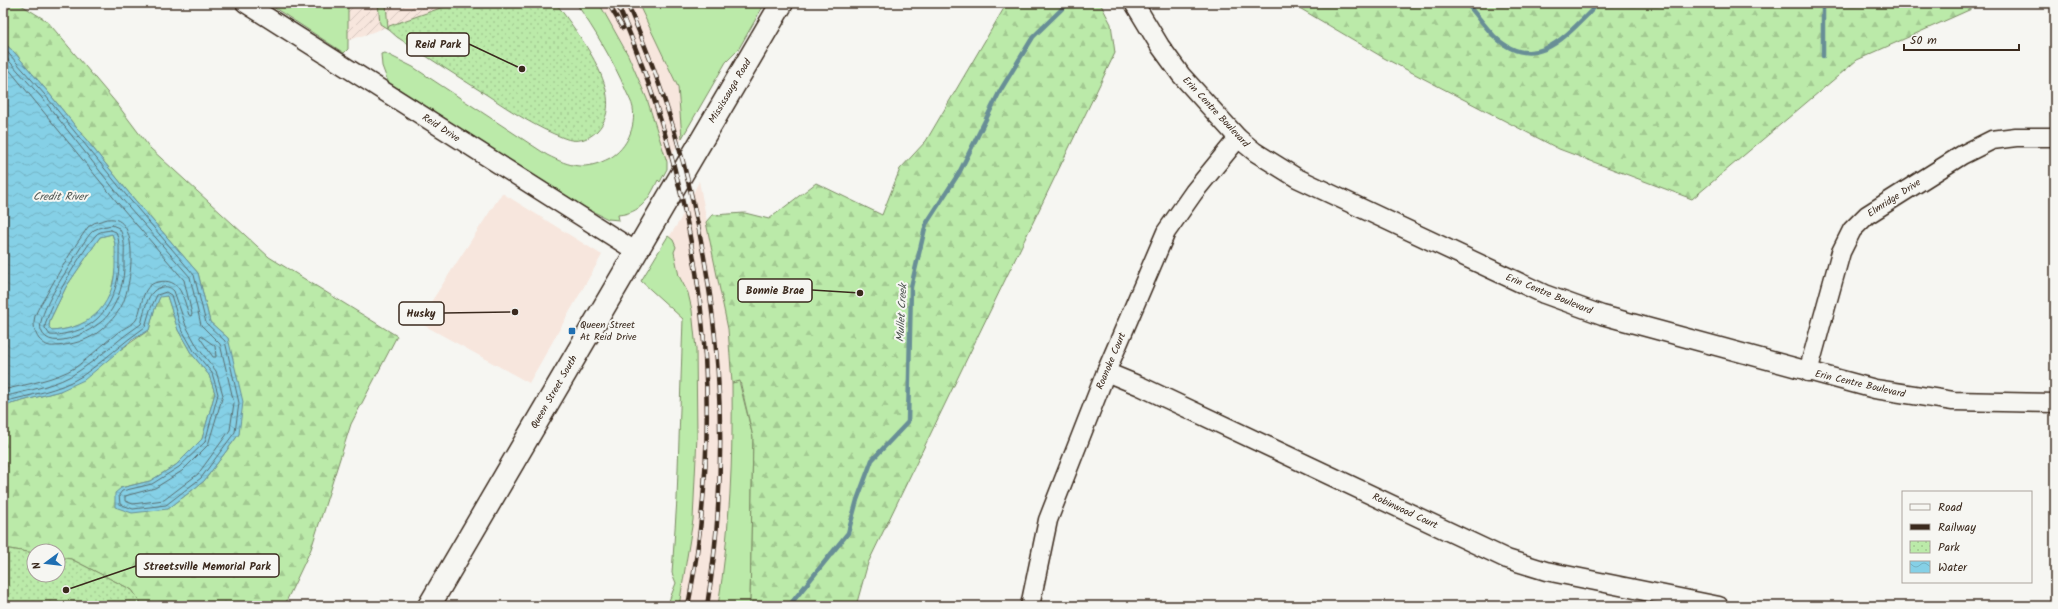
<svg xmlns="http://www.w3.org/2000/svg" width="2058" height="609" font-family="Kalam,sans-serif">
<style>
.built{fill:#f7e6dd}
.industrial{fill:url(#industrial-furrows)}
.grass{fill:#bbeaa9;stroke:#7b8a64}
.forest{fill:url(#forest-firs);stroke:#7b8a64}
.park{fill:url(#park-dots);stroke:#7b8a64}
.water{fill:url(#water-waves);stroke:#678e96;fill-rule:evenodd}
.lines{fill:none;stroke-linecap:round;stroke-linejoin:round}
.shore{stroke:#596c6e;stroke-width:1}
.stream{stroke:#678e96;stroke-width:4.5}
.minor-casing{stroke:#3b2a1e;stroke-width:21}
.major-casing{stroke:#3b2a1e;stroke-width:25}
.minor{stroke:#f6f6f2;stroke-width:18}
.major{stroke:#f6f6f2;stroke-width:22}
.rail-casing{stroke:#3b2a1e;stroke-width:4.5}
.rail{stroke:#f6f6f2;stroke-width:3;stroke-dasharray:9;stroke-linecap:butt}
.poi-dot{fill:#1f6fb2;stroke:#f6f6f2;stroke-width:1.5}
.labels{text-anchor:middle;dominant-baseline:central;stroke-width:4;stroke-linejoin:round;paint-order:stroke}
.street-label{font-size:10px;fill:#3b2a1e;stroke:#f6f6f2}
.poi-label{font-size:10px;fill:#3b2a1e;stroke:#f6f6f2;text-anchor:start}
.water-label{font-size:11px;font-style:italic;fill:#4e5450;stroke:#f6f6f2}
.leader{fill:none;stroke:#3b2a1e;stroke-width:1.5}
.callout-dot{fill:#3b2a1e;stroke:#f6f6f2;stroke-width:1.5}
.callout{fill:#f6f6f2;stroke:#3b2a1e;stroke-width:1.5}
.callout-label{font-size:11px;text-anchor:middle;font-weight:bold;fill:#3b2a1e}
</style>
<defs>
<pattern id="industrial-furrows" width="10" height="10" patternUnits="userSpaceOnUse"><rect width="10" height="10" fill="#f7e6dd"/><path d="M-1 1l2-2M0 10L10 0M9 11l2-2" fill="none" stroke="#d5c5bd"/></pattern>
<pattern id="forest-firs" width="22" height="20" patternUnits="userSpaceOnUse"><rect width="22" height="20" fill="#bbeaa9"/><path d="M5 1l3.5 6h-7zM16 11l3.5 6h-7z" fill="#a2c991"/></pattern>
<pattern id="park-dots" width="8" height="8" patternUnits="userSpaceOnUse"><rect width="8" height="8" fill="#bbeaa9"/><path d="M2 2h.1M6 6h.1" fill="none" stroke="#a2c991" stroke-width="1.8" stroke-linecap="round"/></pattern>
<pattern id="water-waves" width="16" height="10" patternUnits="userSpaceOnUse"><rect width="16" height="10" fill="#85d0e6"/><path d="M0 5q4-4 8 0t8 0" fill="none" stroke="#74b3c5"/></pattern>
</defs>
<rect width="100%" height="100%" fill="#f6f6f2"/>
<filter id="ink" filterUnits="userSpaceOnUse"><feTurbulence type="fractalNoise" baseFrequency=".025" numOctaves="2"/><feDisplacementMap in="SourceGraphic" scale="8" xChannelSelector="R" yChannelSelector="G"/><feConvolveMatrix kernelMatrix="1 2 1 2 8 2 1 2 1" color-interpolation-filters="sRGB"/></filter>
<g filter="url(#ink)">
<g class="built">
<polygon points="599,3 638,3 678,87 682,138 667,162 647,99 628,55"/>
<polygon points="699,181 728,329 750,606 667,606 676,583 672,573 677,499 683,320 641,281 680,220"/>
<polygon points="502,193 602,255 529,383 418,322"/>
</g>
<polygon class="industrial" points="267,3 455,3 333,46"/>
<g class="grass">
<polygon points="267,3 348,3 348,49 344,53"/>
<polygon points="378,3 386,3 388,29 380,24"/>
<path d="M576,3H599L628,55L647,99L667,162V169L660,182L658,180C649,199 641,213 618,215L619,220L608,219L584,207L388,82L382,66L381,54L385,53L413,67L547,155C571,167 585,171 610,158C627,148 636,127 633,108C632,102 628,96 626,91C613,60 595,31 576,3Z"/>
<polygon points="638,3 765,3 738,50 726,62 682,138 678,87"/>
<path d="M112,234C117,247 117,263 114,277C112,283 112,292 109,298C99,321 75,329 52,331L49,327L50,320L66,287L100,237Z"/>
<polygon points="668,236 673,240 676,247 674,252 679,276 688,293 692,310 696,349 697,436 693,520 679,606 667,606 676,583 672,573 677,499 683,319 641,281"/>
<path d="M739,381L753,437L750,606H718C730,532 733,458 732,383Z"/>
</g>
<g class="forest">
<polygon points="3,3 18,3 47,21 117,104 150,148 269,257 397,336 351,424 311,549 284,606 143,606 132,590 71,559 58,557 58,551 34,551 34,553 3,548 3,406 60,391 149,330 154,311 160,296 167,296 178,330 191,353 209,375 215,393 202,439 176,465 150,481 120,488 168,509 204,481 239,434 228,338 210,322 198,273 129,193 48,92 15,53 3,42"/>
<polygon points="1007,3 1100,3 1111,24 1115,53 868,563 856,606 750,606 753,437 740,381 732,383 728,329 706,222 712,215 745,213 769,219 816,183 882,215 900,169 926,141"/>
<polygon points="1291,3 1981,3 1978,6 1857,60 1692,199 1559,149 1384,58"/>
</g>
<g class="park">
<path d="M455,3H556C577,33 630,96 597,131C588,140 576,143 564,138C537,128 511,111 487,95C457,76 427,57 397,37L388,29L389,26Z"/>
<polygon points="3,548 34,553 34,575 58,575 58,557 71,559 132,590 143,606 3,606"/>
</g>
<path class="water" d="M3,42L15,53L48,92L129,193L198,273L210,322L228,338L243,402L239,434L204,481L168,509L132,513L115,507V493L121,488L150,481L176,465L202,439L215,393L209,375L191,353L178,330L167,296L160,297L154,311L149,330L132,340L84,380L60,391L3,406ZM112,234C116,242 115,252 115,261C116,302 94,328 52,331L49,327L50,320L66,287L100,237Z"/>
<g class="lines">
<g class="shore">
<path d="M3,47L45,95L126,195L194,275L206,323L225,341L239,403L235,432L201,478L166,505L133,509L120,504L119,495L122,491L152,484L179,467L205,442L218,394L212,373L194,351L181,328L171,295L166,292L157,295L150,310L145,327C123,342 104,361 82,376C59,391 29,395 3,402"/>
<path d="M3,54L42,98L122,199L190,277L201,325L220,344L234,403L230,430L198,474L164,500L133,504L125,501V496L155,488L182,471L208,445L223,395L216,371L198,348L186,326L174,291C171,288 168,286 163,287C146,289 145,312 141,324C119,338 101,357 79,371C58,386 28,390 3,397"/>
<path d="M3,62L117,202L184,280L192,314L191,316L189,315C183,298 181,277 158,282C140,285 143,309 136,320C133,325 121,329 116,334C103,344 90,357 76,367C55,380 27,384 3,390"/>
<path d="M108,219C142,214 131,288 122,305C117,315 109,323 101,330C88,341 71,345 55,346C48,347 44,344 39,339C34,332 33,324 35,316C38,307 44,300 48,292C60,270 73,248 88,227L94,223Z"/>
<path d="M112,225L119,228C126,239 124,250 124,261C125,280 119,300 108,315C98,329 49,355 41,330C37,318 58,284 65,273C72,263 86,236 94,230C99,227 107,226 112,225Z"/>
<path d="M111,230L116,232C120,241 119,249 119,259C120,292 104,327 68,333C63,334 56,336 50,335L45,328C45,312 84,248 96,235C99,231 106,231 111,230Z"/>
<polygon points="201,336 215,346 216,357 213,357 200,338"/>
</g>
<g class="stream">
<path d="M1466,3C1476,13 1484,26 1494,36C1534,75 1566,36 1594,8L1596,3"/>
<polyline points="1823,3 1823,56"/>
<polyline points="789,606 848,533 857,500 872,460 908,422 911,287 926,224 959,173 1000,91 1033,37 1068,3"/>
</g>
<defs>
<g id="minor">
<polyline points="245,3 637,252"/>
<polyline points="1134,3 1160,46 1181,75 1238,138 1255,152 1297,178 1544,294 1602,315 1875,389 1953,401 2055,403"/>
<polyline points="1106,372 1140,386 1507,559 1546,571 1719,606"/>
<polyline points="1808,372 1841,252 1852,230 1867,215 1962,155 1992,140 2016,137 2055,137"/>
<polyline points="1030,606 1048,520 1106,372 1166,232 1194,192 1238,138"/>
</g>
<polyline id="major" points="429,606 782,3"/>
</defs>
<use href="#minor" class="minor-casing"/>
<use href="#major" class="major-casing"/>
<use href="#minor" class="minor"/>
<use href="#major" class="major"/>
<defs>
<g id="rail">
<polyline points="608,3 623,28"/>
<path d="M617,3C702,199 729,396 688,606"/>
<path d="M627,3C710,191 740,403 707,606"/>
</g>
</defs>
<use href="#rail" class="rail-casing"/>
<use href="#rail" class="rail"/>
</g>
</g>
<rect class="poi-dot" x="568" y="327" width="8" height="8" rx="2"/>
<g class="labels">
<g class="street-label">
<text transform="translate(730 91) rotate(-59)">Mississauga Road</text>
<text transform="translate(1216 112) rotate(47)">Erin Centre Boulevard</text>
<text transform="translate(441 128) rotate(33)">Reid Drive</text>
<text transform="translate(1894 198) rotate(-33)">Elmridge Drive</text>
<text transform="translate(1549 294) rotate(22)">Erin Centre Boulevard</text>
<text transform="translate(1111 361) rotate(-67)">Roanoke Court</text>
<text transform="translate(1860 384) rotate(13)">Erin Centre Boulevard</text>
<text transform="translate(554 392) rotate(-60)">Queen Street South</text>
<text transform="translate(1405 511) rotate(25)">Robinwood Court</text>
</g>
<g class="poi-label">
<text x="580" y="325">Queen Street<tspan x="580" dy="12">At Reid Drive</tspan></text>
</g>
<g class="water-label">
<text x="60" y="197">Credit River</text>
<text transform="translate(902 313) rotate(-87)">Mullet Creek</text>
</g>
</g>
<path class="leader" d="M522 69L469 44M860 293L812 290M515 312L444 313M66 590L136 566"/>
<g class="callout-dot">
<circle cx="522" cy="69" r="4"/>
<circle cx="860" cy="293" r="4"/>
<circle cx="515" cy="312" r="4"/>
<circle cx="66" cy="590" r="4"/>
</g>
<g class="callout">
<rect x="407" y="33" width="62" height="23" rx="4"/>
<rect x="738" y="279" width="74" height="23" rx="4"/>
<rect x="399" y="302" width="45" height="23" rx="4"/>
<rect x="136" y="554" width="143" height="23" rx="4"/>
</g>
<g class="callout-label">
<text x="438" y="48">Reid Park</text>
<text x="775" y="294">Bonnie Brae</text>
<text x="421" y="317">Husky</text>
<text x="207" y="570">Streetsville Memorial Park</text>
</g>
<rect width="2058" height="609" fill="none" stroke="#f6f6f2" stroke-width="16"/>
<rect x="8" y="8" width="2042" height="593" fill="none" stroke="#3b2a1e" stroke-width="1.5" filter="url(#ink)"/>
<rect x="1902" y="491" width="130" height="92" fill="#f6f6f2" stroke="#aba49d"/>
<rect x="1910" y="504" width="20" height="6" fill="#f6f6f2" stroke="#aba49d"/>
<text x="1938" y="511" font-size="12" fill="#3b2a1e">Road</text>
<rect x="1910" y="524" width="20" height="6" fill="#3b2a1e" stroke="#aba49d"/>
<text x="1938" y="531" font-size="12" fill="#3b2a1e">Railway</text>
<rect x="1910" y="541" width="20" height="12" fill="url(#park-dots)" stroke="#aba49d"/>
<text x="1938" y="551" font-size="12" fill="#3b2a1e">Park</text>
<rect x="1910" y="561" width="20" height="12" fill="url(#water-waves)" stroke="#aba49d"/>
<text x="1938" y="571" font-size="12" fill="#3b2a1e">Water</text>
<g transform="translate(46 563) rotate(255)"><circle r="19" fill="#f6f6f2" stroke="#aba49d"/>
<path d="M0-3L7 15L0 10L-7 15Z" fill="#1f6fb2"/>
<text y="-6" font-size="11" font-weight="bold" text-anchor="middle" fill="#3b2a1e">N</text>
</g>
<path d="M1904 44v6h115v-6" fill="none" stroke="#3b2a1e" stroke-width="2"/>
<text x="1910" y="44" font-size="12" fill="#3b2a1e" stroke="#f6f6f2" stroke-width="3" paint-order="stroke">50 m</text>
</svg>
